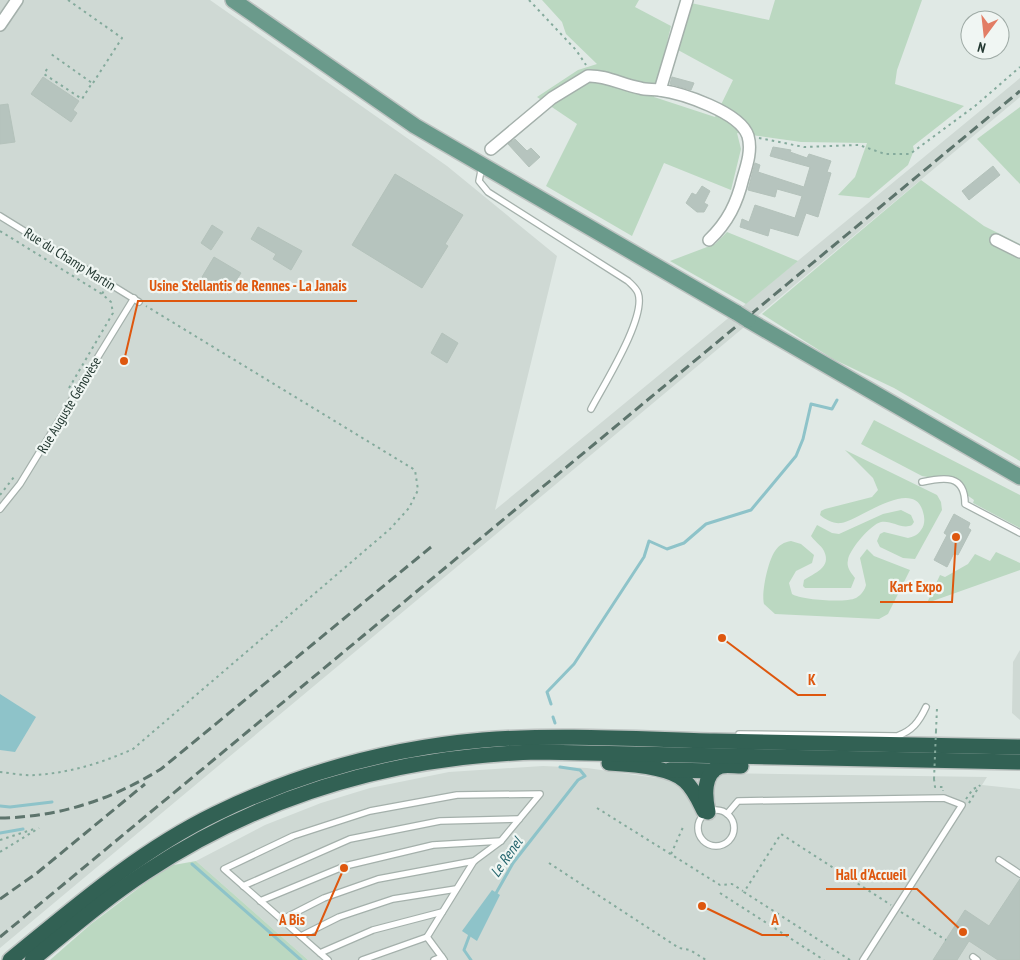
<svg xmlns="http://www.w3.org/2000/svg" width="1020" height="960" font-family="'PT Sans Narrow',sans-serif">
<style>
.built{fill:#cfd9d4}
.green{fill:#bbd8c1}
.water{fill:#8ec3c9}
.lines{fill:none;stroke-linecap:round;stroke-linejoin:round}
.stream{stroke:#8ec3c9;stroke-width:3}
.building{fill:#b6c4be;stroke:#b4c2bb}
.lane-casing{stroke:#a4b0ab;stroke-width:8}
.street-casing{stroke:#a4b0ab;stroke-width:14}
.primary-casing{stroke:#bdc3c1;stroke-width:18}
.highway-casing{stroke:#bdc3c1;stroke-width:18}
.path{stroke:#84aa9c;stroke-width:2;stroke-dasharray:2.5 4;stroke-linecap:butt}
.lane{stroke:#fff;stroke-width:5.5}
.street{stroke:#fff;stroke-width:11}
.primary{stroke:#6a9a8b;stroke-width:15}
.highway{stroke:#326154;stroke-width:15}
.rail{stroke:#5d746c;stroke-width:3;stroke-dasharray:10 5;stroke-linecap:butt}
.primary-bridge-casing{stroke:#bdc3c1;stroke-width:18;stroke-linecap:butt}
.path-bridge{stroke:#84aa9c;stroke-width:2;stroke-dasharray:2.5 4;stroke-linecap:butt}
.primary-bridge{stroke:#6a9a8b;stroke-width:15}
.labels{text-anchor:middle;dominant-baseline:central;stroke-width:4.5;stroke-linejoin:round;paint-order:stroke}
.street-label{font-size:14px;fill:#233831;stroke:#f0f6f3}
.water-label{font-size:15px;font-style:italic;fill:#24656d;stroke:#f0f6f3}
.leader{fill:none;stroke:#de570e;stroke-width:2}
.callout-dot{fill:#de570e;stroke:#f0f6f3;stroke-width:2}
.callout-label{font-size:15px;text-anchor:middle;font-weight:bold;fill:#de570e;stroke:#f0f6f3;stroke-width:4.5;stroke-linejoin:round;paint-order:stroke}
</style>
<rect width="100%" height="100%" fill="#e0e9e5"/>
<g class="built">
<polygon points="0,0 210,0 447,166 557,256 495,510 1020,78 1020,97 0,948"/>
<polygon points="1020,650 1020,720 1012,713 1013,662"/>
<polygon points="543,766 587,768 657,778 717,773 987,777 982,785 1020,789 1020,960 308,960 196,861 265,825 321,803 370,788 449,772"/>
</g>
<g class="green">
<polygon points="542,0 639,0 635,7 671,26 654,97 715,117 733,80 678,50 691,3 769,20 775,0 922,0 897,70 895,84 964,106 913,146 914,150 908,165 869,198 838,195 855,177 867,143 801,142 737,133 741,149 731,190 664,163 632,236 546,186 577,124 537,97 578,70 597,64 566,34 562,22"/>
<polygon points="1020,107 1020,184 977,139"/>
<polygon points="921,180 984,226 1020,244 1020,461 894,388 833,359 762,314"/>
<polygon points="727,232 798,261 746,304 670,261 715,244"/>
<polygon points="874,420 1020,495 1020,528 973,503 974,500 967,495 960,483 922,476 861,444"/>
<path d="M845,450L937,495L941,502L942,510L915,559L903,558L880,547L877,541L880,534L884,532L908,538C913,537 918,535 921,530C925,525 925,518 923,512C914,476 858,521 841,523C834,524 826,520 820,515L821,511L825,509L872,497L878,490L873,478Z"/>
<path d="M901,510L911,515L914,522L912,525C902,530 892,520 881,522C871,524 849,550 848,560C846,567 851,573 855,578L851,588H805L803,586L804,580C814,573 832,568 824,551C821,545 814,541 811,536L817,525L832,533L839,534L883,514Z"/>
<path d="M791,541L801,544L814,555L812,563L796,571L789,583L792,594C801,600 846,603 856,598C861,595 865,590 866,585L860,558L867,549L874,556L910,570L888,614L879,619L775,614L764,604C761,593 768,561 775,551C779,545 784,542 791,541Z"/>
<polygon points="996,552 1020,563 1020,570 927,603 940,575 945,577 968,564 975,554 990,561"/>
<polygon points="196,861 308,960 50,960 91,924 168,866"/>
</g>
<g class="water">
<polygon points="0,694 36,717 15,752 0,750"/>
<polygon points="492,890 500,895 477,941 462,931"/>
</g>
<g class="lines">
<g class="stream">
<polyline points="551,704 547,692 574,664 644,557 649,541 667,549 684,543 706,524 751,510 796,456 803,439 811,404 832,409 837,400"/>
<polyline points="553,717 555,723"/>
<polyline points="0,806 10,807 52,802"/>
<polyline points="0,833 23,829"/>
<polyline points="192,864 301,960"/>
<polyline points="495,895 513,863 578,780 585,776 580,770 560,767"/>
<polyline points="470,934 464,950 471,960"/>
</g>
</g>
<g class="building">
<polygon points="43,77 79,101 73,110 77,113 71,122 31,94"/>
<polygon points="672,77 694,83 691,90 670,84"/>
<polygon points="8,104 15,142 0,144 0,105"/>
<polygon points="515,139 527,151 531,148 540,157 529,167 508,144"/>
<polygon points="773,147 791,150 790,152 807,158 809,154 831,161 827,172 831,173 818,217 806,213 798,236 770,228 768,236 740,227 742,219 749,222 755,205 795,218 802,196 777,189 775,197 748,190 755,163 760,165 758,172 804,187 810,167 770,156"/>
<polygon points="993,166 1000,175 969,200 962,191"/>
<polygon points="395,174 463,215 445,244 448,246 422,288 352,245"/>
<polygon points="702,186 710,191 704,203 708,205 704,212 697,212 686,203 692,193 696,195"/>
<polygon points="212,225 223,232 211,250 201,243"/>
<polygon points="258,227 302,251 291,270 273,259 276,254 251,239"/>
<polygon points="214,257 241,273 228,293 202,277"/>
<polygon points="442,333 458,343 447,363 431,353"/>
<polygon points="954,514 970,523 968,528 971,530 958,555 954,553 947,567 934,560 947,535 944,533"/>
<polygon points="1020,879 1020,960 998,960 969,941 957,960 933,960 965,910 989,926"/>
</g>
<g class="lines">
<defs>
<g id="lane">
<path d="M482,166L479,181L488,192L628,281C632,285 636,288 638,293C647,317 603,386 591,409"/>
<polyline points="0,216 139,302"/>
<path d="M922,482C944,477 965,474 965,504L1020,533"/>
<polyline points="0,509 20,484 134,298"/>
<path d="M739,734L897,736C912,731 919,722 926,707"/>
<circle cx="716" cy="828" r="18"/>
<polyline points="727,814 738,801 944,798 962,805 863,960"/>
<polyline points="999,860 1020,874"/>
<polyline points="243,886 350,839 440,821 519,819"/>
<polyline points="260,901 345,866 433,845 501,841"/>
<polyline points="281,920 324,898 378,879 474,861"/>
<polyline points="301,936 339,917 393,899 456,889"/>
<polyline points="320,953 373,930 442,912"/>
<polyline points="973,957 977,960"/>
<polyline points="328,960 224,869 293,836 370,811 457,795 540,794 501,841 474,861 427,937 444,960"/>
<polyline points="362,960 427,937"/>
<polyline points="434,960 442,957"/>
</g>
<g id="street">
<polyline points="0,25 17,0"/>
<polyline points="660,90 687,0"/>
<path d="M491,149L552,98L588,76C605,75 623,85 640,88C646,90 653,89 659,90C682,93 740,112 748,136C752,150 747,165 743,178C737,203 728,222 709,240"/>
<polyline points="996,240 1020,252"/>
</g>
<g id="primary">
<polyline points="233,0 415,126 737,313"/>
<polyline points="748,320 1020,477"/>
</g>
<g id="highway">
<path d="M609,763C629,764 671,767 685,781C694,789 699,801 704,811"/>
<polyline points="670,770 713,771"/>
<path d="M708,812C705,798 702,772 721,766C727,765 735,766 741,766"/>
<path d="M10,960C75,907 139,851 215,814C299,773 390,748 483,740C559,734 637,739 714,741C816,743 918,745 1020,747"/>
<path d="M32,960C69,930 106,898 146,872C264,794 397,756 538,752L1020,762"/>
</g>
</defs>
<use href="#lane" class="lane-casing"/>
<use href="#street" class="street-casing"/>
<use href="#primary" class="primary-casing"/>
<use href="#highway" class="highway-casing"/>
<g class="path">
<polyline points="68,0 122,38 93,83"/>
<polyline points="529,0 576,50 586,65"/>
<polyline points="47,69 44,74 82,99 92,83 51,54"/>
<polyline points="759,138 804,147 859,145 885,154 910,154 975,106 1020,67"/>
<polyline points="0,231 102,294"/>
<polyline points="69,388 113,313 111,302 102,294 105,289"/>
<polyline points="0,495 14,477"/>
<polyline points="936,731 937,708"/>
<path d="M0,772C11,773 24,776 35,775C69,773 102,763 133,749L390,529L409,508L418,490L415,470L146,306"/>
<polyline points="934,779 935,787 943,787 943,791"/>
<polyline points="966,799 973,789 978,787"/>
<polyline points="969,803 980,785"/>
<polyline points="597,808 720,885 732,884 743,891"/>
<polyline points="0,840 34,829"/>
<polyline points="0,852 39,828"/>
<polyline points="671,854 684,825"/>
<polyline points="549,863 679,948 690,950 706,960"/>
<polyline points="720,893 824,960"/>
<polyline points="901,912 946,940"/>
<polyline points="850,960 744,892 781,834 891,905"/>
</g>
<use href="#lane" class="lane"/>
<use href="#street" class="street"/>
<use href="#primary" class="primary"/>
<use href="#highway" class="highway"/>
<g class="rail">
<path d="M0,818C59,817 111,800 161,769L431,547"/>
<polyline points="0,899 37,873 145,784"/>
<polyline points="0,937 1020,91"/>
</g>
<defs>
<polyline id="primary-bridge" points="737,313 748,320"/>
</defs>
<use href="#primary-bridge" class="primary-bridge-casing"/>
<polyline class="path-bridge" points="934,779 936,731"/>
<use href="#primary-bridge" class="primary-bridge"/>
</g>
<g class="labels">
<g class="street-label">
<text transform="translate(70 259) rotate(32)">Rue du Champ Martin</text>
<text transform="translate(69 405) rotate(-59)">Rue Auguste Génovèse</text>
</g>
<g class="water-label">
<text transform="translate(506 857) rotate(-55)">Le Renel</text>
</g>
</g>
<path class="leader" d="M124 361L138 301H357M956 537L952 602H880M722 638L798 695H826M963 932L917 889H826M702 906L762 935H789M344 868L315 935H269"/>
<g class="callout-dot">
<circle cx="124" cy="361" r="5"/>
<circle cx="956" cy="537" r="5"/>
<circle cx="722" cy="638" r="5"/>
<circle cx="963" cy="932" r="5"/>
<circle cx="702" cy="906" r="5"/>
<circle cx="344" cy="868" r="5"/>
</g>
<g class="callout-label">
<text x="248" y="291">Usine Stellantis de Rennes - La Janais</text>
<text x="916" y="592">Kart Expo</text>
<text x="812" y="685">K</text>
<text x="871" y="880">Hall d'Accueil</text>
<text x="775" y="925">A</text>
<text x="292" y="925">A Bis</text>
</g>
<g transform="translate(985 35) rotate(195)"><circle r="24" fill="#f0f6f3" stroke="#9eaaa5"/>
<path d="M0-4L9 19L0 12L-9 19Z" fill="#e27d65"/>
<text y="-8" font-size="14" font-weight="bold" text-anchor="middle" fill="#233831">N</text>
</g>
</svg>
